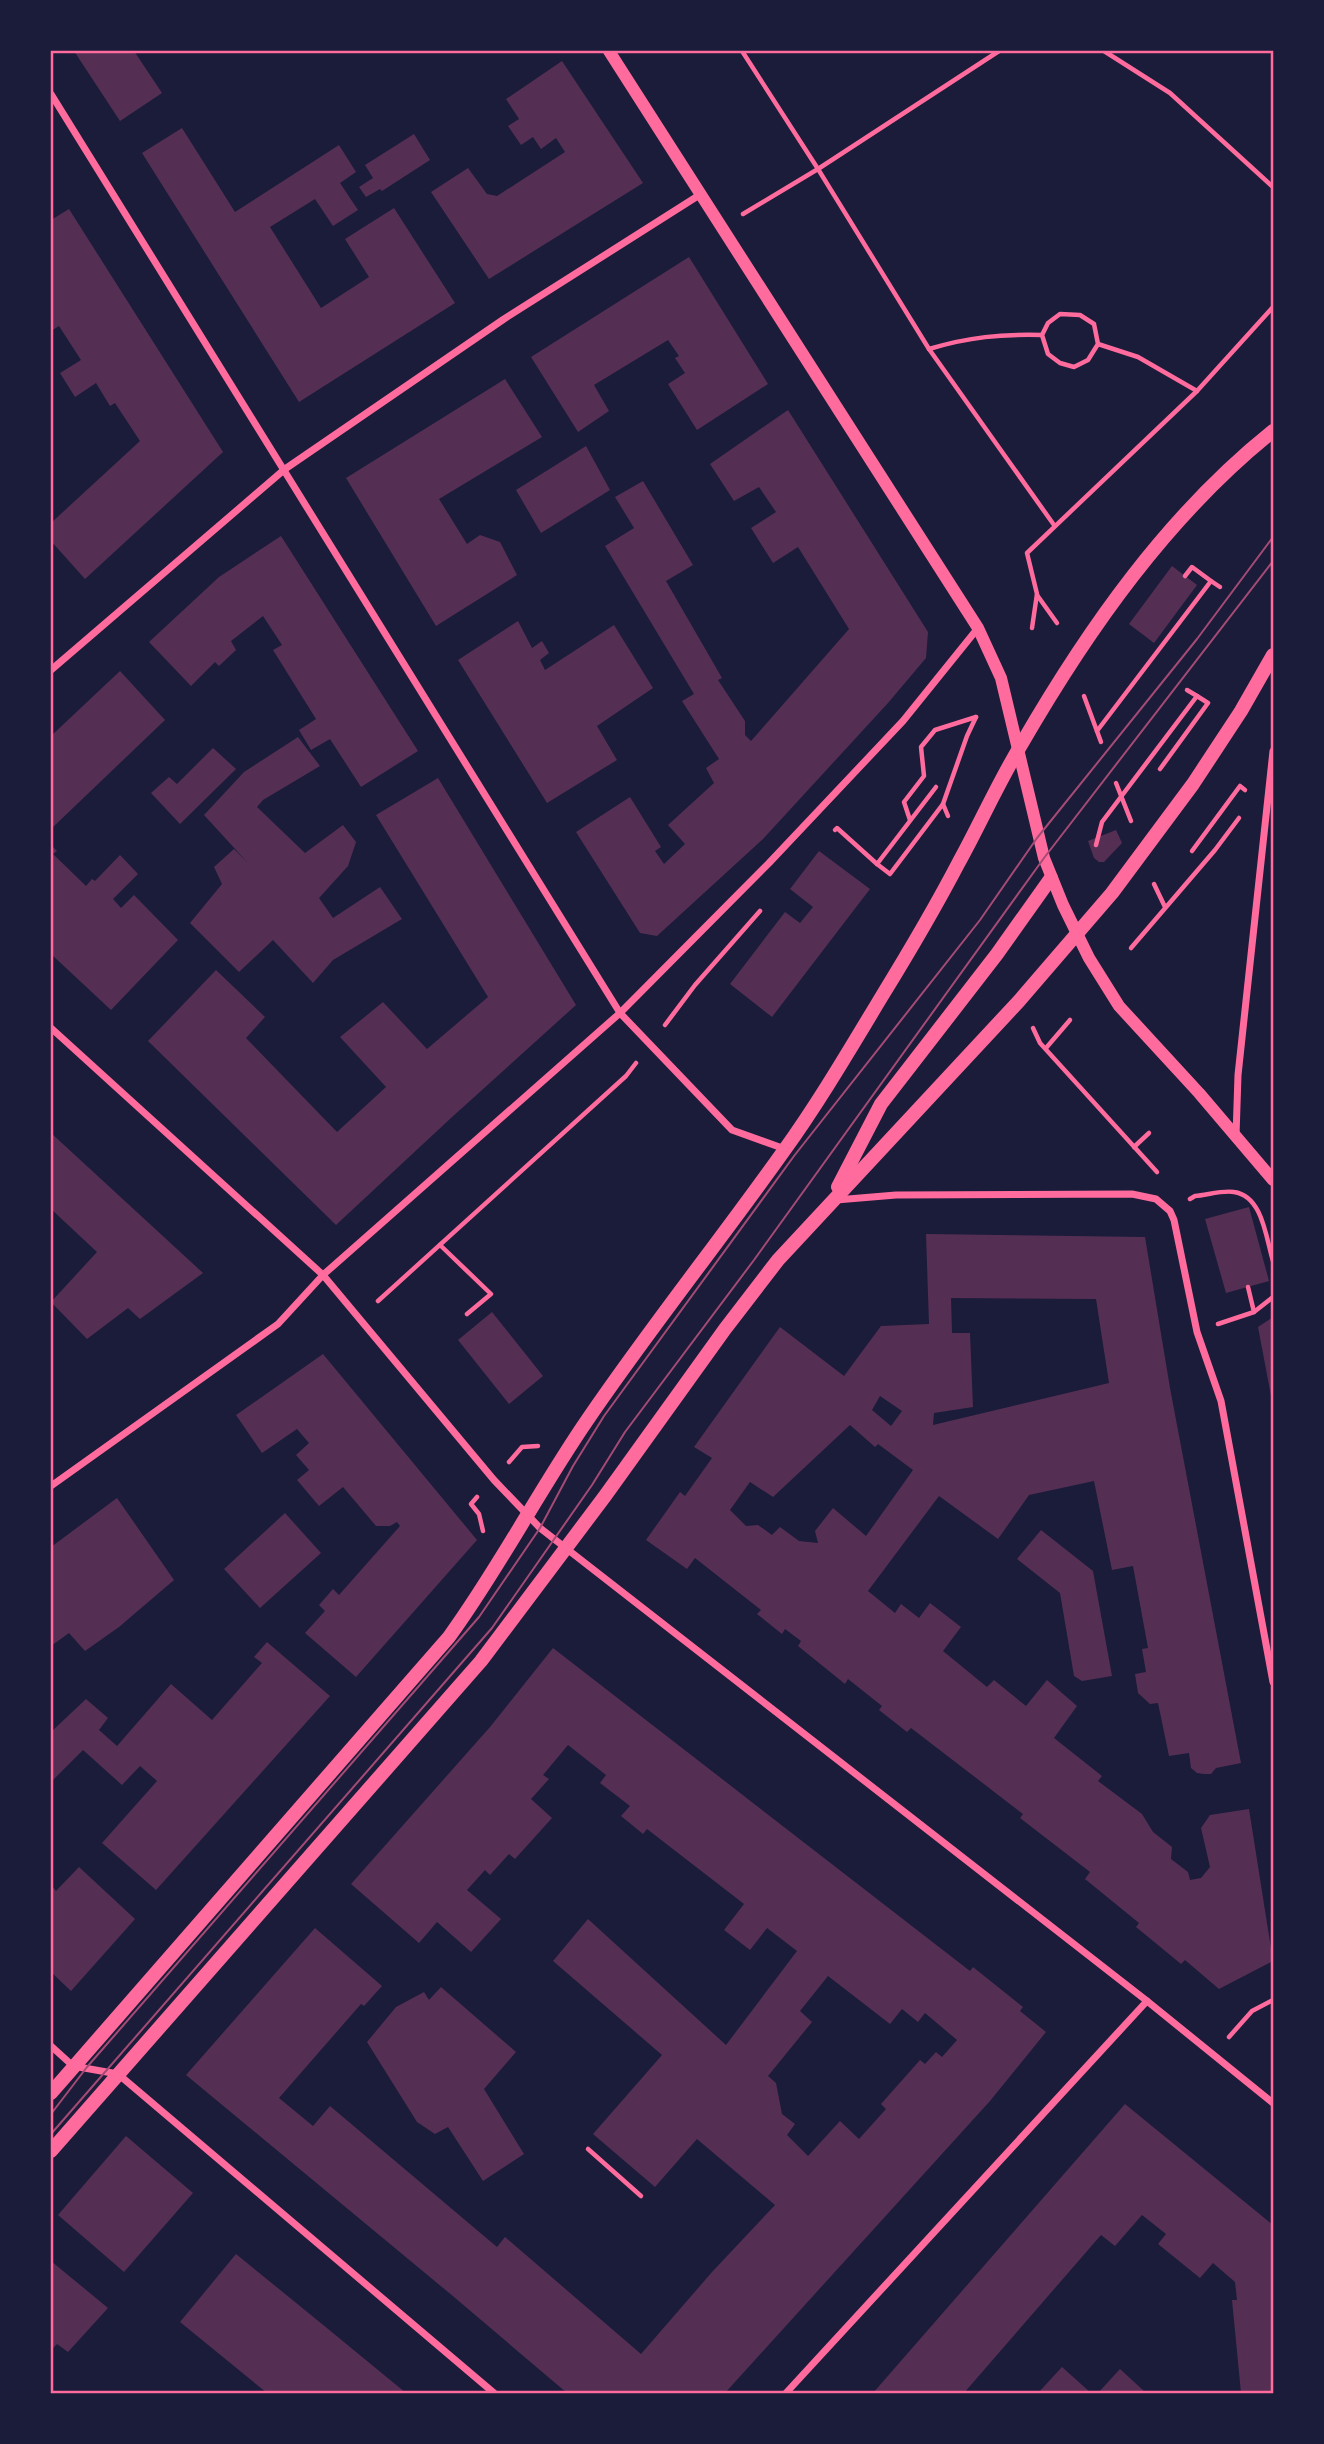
<svg xmlns="http://www.w3.org/2000/svg" width="1324" height="2444" font-family="Overpass,sans-serif">
<style>
.building{fill:#542f53;fill-rule:evenodd}
.lines{fill:none;stroke-linecap:round;stroke-linejoin:round}
.path{stroke:#ff6b9d;stroke-width:4.5}
.minor{stroke:#ff6b9d;stroke-width:7}
.tertiary{stroke:#ff6b9d;stroke-width:12}
.secondary{stroke:#ff6b9d;stroke-width:14}
.tram{stroke:#a44b75;stroke-width:2}
.neatline{fill:none;stroke:#ff6b9d;stroke-width:2.5}
</style>
<rect width="100%" height="100%" fill="#1b1b3a"/>
<g class="building">
<polygon points="74,51 134,51 162,93 120,121"/>
<polygon points="562,61 643,183 489,279 431,192 468,168 487,194 497,196 565,152 556,138 541,149 533,137 521,145 508,126 519,119 506,99"/>
<polygon points="182,128 235,212 339,145 356,172 340,183 358,210 333,226 315,199 270,227 321,308 369,277 345,239 394,208 455,303 299,402 142,153"/>
<polygon points="414,134 430,160 382,191 380,189 366,197 359,187 373,178 365,165"/>
<polygon points="69,209 223,452 85,579 51,541 51,523 140,441 115,403 110,406 96,383 75,397 60,373 81,360 59,326 51,331 51,220"/>
<polygon points="689,257 768,384 697,430 668,384 685,373 675,358 679,356 668,340 594,385 609,411 578,432 531,357"/>
<polygon points="505,379 542,437 439,499 467,544 480,535 500,542 517,575 436,626 346,478"/>
<polygon points="788,410 928,632 926,658 888,703 763,839 657,936 640,933 576,832 630,797 661,847 655,851 664,864 685,844 668,825 714,783 706,768 719,759 682,701 694,694 605,546 634,528 615,497 643,481 693,565 666,581 722,678 718,680 745,721 745,735 751,741 849,629 798,547 773,563 751,528 776,512 759,487 734,501 710,464"/>
<polygon points="586,446 610,490 541,533 516,490"/>
<polygon points="281,536 418,751 361,787 330,739 311,750 299,730 316,719 273,650 282,645 263,616 231,641 236,650 219,666 215,662 191,686 149,642 219,577"/>
<polygon points="1172,566 1197,585 1154,643 1129,624"/>
<polygon points="518,621 532,648 542,641 549,653 540,660 545,670 614,625 653,688 597,726 617,760 547,803 458,660"/>
<polygon points="120,671 165,720 51,829 51,736"/>
<polygon points="298,737 320,766 263,800 257,807 305,853 343,825 356,842 348,866 319,898 333,918 380,887 402,919 333,960 313,983 273,940 239,972 190,923 222,884 214,867 234,849 247,862 204,815 244,772"/>
<polygon points="213,748 236,769 180,824 151,793 169,777 177,784"/>
<polygon points="438,778 576,1005 451,1118 336,1225 148,1041 216,970 265,1017 246,1038 337,1132 386,1087 340,1037 383,1002 427,1049 488,997 376,815"/>
<polygon points="1116,830 1122,843 1104,862 1099,862 1094,858 1088,841"/>
<polygon points="51,845 57,851 53,854 86,886 92,879 95,881 120,855 138,874 113,899 121,908 134,895 178,940 111,1010 51,954"/>
<polygon points="819,851 870,889 772,1017 730,984 785,912 800,923 813,907 790,889"/>
<polygon points="51,1133 203,1273 140,1319 128,1308 87,1339 51,1302 97,1252 51,1209"/>
<polygon points="1249,1207 1269,1281 1226,1293 1205,1219"/>
<path d="M926,1234L1145,1237L1170,1388L1241,1763L1216,1768L1211,1774H1204L1197,1773L1191,1768L1189,1753L1169,1756L1158,1703L1150,1704L1138,1693L1135,1674L1146,1672L1142,1649L1148,1648L1133,1566L1112,1570L1094,1481L1029,1495L998,1539L939,1496L868,1591L895,1613L901,1604L919,1618L930,1603L961,1627L943,1651L987,1687L994,1680L1026,1706L1047,1680L1077,1706L1054,1738L1102,1776L1098,1781L1142,1814L1153,1832L1172,1847L1171,1859L1188,1872L1190,1880L1201,1878L1210,1867L1201,1828L1210,1815L1249,1809L1273,1961L1219,1989L1185,1960L1181,1964L1136,1927L1139,1923L1085,1879L1090,1872L1020,1818L1023,1814L911,1728L907,1732L879,1710L882,1706L848,1679L845,1684L798,1646L801,1641L785,1629L782,1634L757,1614L761,1610L695,1558L687,1569L646,1540L680,1492L685,1496L712,1458L694,1447L780,1327L844,1376L881,1326L929,1324ZM951,1298L1096,1299L1109,1383L933,1425L934,1413L973,1407L970,1333H952ZM880,1396L902,1411L891,1426L872,1410ZM850,1425L875,1447L878,1444L913,1470L866,1536L833,1508L815,1531L818,1543L799,1541L780,1527L772,1535L758,1525L746,1526L730,1510L750,1482L773,1497Z"/>
<polygon points="492,1312 543,1376 509,1404 458,1340"/>
<polygon points="1273,1317 1273,1401 1272,1401 1258,1327"/>
<polygon points="323,1354 477,1540 356,1677 305,1633 325,1611 319,1605 333,1589 339,1595 400,1526 397,1522 390,1526 376,1526 343,1487 319,1506 297,1480 309,1470 296,1455 309,1443 297,1429 262,1453 236,1415"/>
<polygon points="117,1498 174,1580 119,1627 85,1651 69,1633 51,1646 51,1547"/>
<polygon points="285,1513 321,1553 260,1608 224,1569"/>
<polygon points="1041,1530 1093,1571 1112,1676 1082,1681 1074,1676 1060,1593 1017,1559"/>
<polygon points="267,1642 330,1696 156,1890 102,1843 157,1781 140,1766 122,1785 83,1750 51,1782 51,1732 86,1699 108,1718 99,1730 117,1746 171,1684 212,1720 262,1663 254,1657"/>
<path d="M553,1648L970,1971L973,1967L1023,2007L1020,2011L1046,2032L990,2101L725,2393H567L454,2297L186,2075L315,1928L382,1986L364,2006L361,2004L279,2098L313,2126L330,2106L497,2247L505,2237L641,2354L712,2272L775,2205L697,2139L655,2187L593,2134L662,2055L553,1961L588,1919L726,2045L797,1951L767,1928L750,1950L724,1930L744,1904L647,1829L643,1834L621,1816L630,1806L600,1783L606,1775L568,1745L543,1775L549,1779L531,1799L552,1818L515,1859L509,1854L490,1875L485,1870L467,1890L501,1919L471,1952L437,1922L419,1943L351,1884L490,1727ZM828,1976L890,2024L902,2009L918,2022L925,2013L957,2040L942,2057L936,2052L925,2064L920,2060L881,2104L886,2109L859,2139L840,2121L808,2156L787,2135L795,2124L782,2114L776,2083L768,2076L812,2022L800,2011Z"/>
<polygon points="79,1867 135,1919 71,1991 51,1972 51,1885 56,1891"/>
<polygon points="441,1987 516,2052 484,2089 524,2154 483,2181 448,2127 435,2134 417,2122 367,2042 396,2007 424,1992 429,2000"/>
<polygon points="1125,2104 1273,2225 1273,2393 1241,2393 1232,2300 1237,2300 1235,2282 1213,2263 1200,2278 1158,2244 1166,2234 1142,2215 1115,2246 1101,2235 964,2393 873,2393"/>
<polygon points="126,2136 193,2193 124,2272 58,2215"/>
<polygon points="236,2254 322,2324 406,2393 267,2393 180,2322"/>
<polygon points="51,2261 108,2308 68,2352 57,2344 51,2350"/>
<polygon points="1062,2367 1091,2393 1038,2393"/>
<polygon points="1120,2369 1145,2392 1144,2393 1098,2393"/>
</g>
<g class="lines">
<g class="path">
<polyline points="742,51 818,169 929,349 1054,525"/>
<polyline points="1104,51 1170,93 1273,187"/>
<polyline points="743,214 818,169 999,51"/>
<polygon points="1060,314 1080,315 1094,324 1098,344 1088,360 1074,367 1060,363 1048,354 1042,335 1048,323"/>
<polyline points="1098,344 1138,357 1197,391"/>
<path d="M929,349C969,337 1001,334 1042,335"/>
<polyline points="1211,581 1220,587"/>
<polyline points="1037,595 1057,623"/>
<polyline points="1032,628 1037,594 1027,553 1197,391 1273,307"/>
<polyline points="1187,690 1197,696"/>
<polyline points="1084,696 1101,742"/>
<polyline points="1097,731 1211,581 1192,567 1185,576"/>
<polyline points="1116,783 1131,821"/>
<polyline points="936,787 877,864 890,874 943,804 948,816"/>
<polyline points="943,804 967,736 976,717"/>
<polyline points="910,820 904,802 924,776 921,747 935,730 976,717"/>
<polyline points="835,830 837,828 877,864"/>
<polyline points="1096,845 1102,822 1197,696 1208,703 1160,769"/>
<polyline points="1192,851 1240,786 1245,790"/>
<polyline points="1154,884 1165,907"/>
<polyline points="1131,948 1215,850 1239,818"/>
<polyline points="665,1025 695,985 760,911"/>
<polyline points="1033,1028 1040,1043 1157,1172"/>
<polyline points="1046,1048 1070,1020"/>
<polyline points="1134,1147 1149,1133"/>
<path d="M1190,1199L1195,1196C1207,1195 1223,1190 1234,1192C1263,1196 1266,1239 1273,1261"/>
<polyline points="440,1245 491,1294 467,1314"/>
<polyline points="1248,1287 1254,1312"/>
<polyline points="378,1301 626,1076 636,1063"/>
<polyline points="1218,1324 1254,1312 1273,1297"/>
<polyline points="509,1462 522,1447 538,1446"/>
<polyline points="477,1497 471,1504 479,1514 483,1531"/>
<polyline points="1229,2037 1252,2011 1273,2000"/>
<polyline points="588,2149 641,2196"/>
</g>
<g class="minor">
<polyline points="51,94 620,1013 732,1130 785,1149"/>
<polyline points="51,670 285,469 504,319 701,194"/>
<polyline points="51,1028 323,1275 494,1480 540,1528 1147,2001 1273,2103"/>
<polyline points="1236,1136 1238,1075 1273,751"/>
<polyline points="836,1200 896,1195 1132,1194 1156,1199 1170,1211 1174,1220 1197,1332 1221,1401 1273,1682"/>
<polyline points="51,1486 278,1324 323,1275 620,1013 769,863 903,721 978,628"/>
<polyline points="51,2046 73,2066 118,2074 494,2393"/>
<polyline points="786,2393 1147,2001"/>
</g>
<polyline class="tertiary" points="609,51 978,628 1001,678 1044,858 1063,905 1089,958 1119,1006 1199,1093 1273,1180"/>
<g class="secondary">
<polyline points="838,1187 881,1104 997,954 1051,878"/>
<path d="M51,2093L449,1637C500,1567 539,1490 588,1419C650,1328 719,1242 783,1152C819,1102 850,1049 882,996C909,952 935,908 959,862C980,824 998,783 1021,745C1088,629 1168,515 1273,431"/>
<polyline points="51,2151 481,1661 605,1496 725,1329 778,1260 1019,1001 1112,893 1193,784 1241,711 1273,655"/>
</g>
<g class="tram">
<polyline points="51,2114 87,2067 479,1617 540,1528 573,1466 604,1416 794,1156 980,920 1037,838 1197,639 1273,537"/>
<polyline points="51,2134 492,1628 592,1485 625,1432 754,1260 1044,858 1273,561"/>
</g>
</g>
<rect width="1324" height="2444" fill="none" stroke="#1b1b3a" stroke-width="105"/>
<rect x="52" y="52" width="1220" height="2340" class="neatline"/>
</svg>
